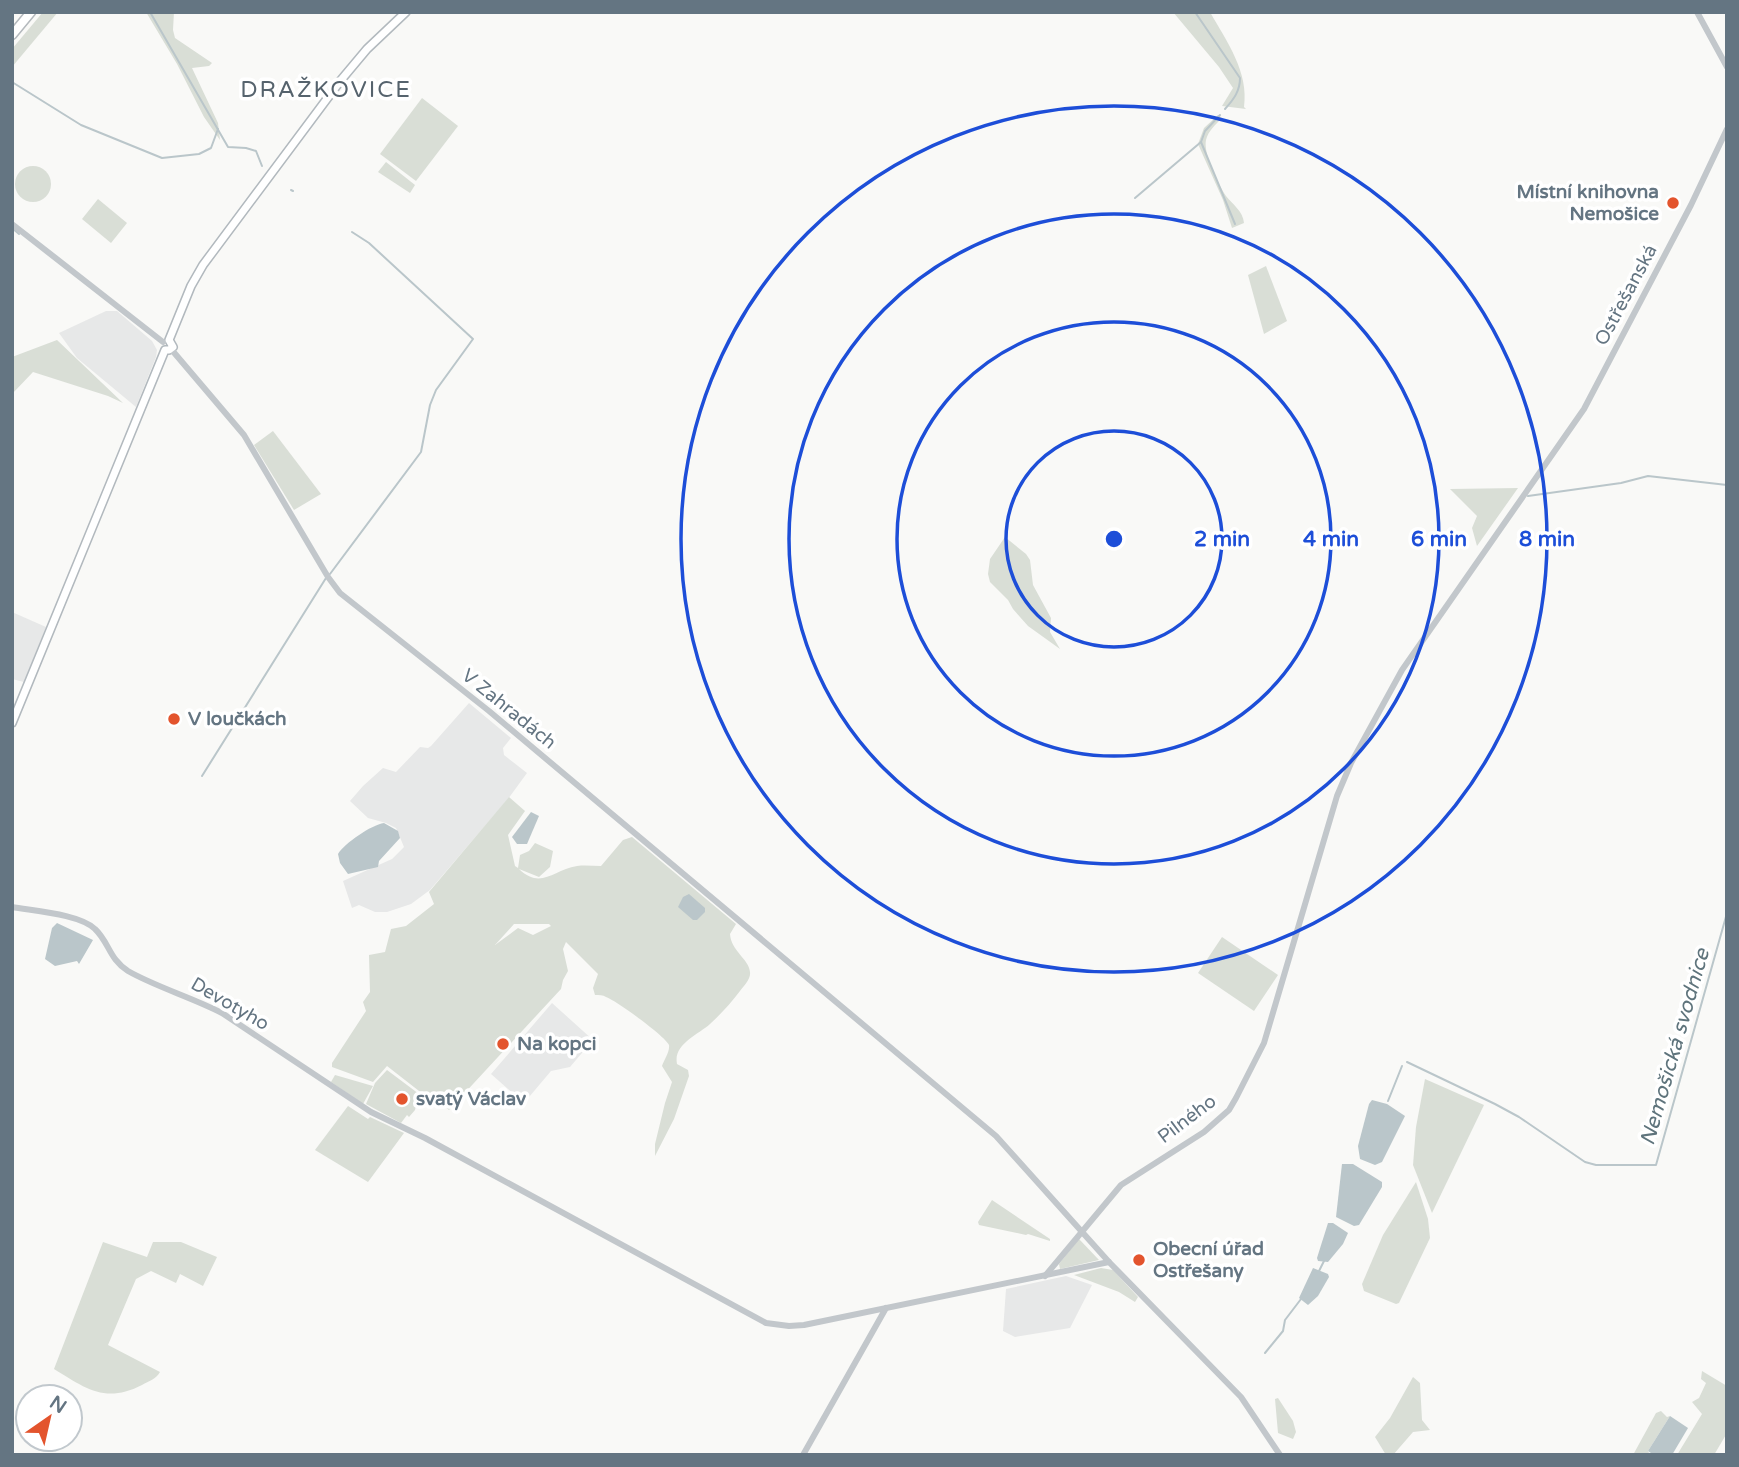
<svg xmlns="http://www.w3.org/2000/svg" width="1739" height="1467" font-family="'Varela Round',sans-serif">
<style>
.built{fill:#e7e8e8}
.green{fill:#d9ded6;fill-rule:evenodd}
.water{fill:#bac6ca}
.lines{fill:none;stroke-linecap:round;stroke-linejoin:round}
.stream{stroke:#bac6ca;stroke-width:2}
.secondary-casing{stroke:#b2b9be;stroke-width:10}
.primary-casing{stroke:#b4b9bd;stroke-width:11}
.tertiary{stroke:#c2c7cb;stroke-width:6}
.secondary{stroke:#fff;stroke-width:7}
.primary{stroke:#fff;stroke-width:8}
.ring{fill:none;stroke:#1d4ed8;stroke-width:3.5}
.poi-dot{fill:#e3542d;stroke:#fff;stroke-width:2.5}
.labels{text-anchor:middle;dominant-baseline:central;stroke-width:7;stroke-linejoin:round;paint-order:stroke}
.poi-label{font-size:19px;font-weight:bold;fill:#647582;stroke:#fff;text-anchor:start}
.street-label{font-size:19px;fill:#647582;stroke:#fff}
.water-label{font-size:21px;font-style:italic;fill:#5f747c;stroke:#fff}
.quarter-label{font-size:23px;letter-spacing:2px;fill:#56636d;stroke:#fff}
.centre{fill:#1d4ed8;stroke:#fff;stroke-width:3.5}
.ring-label{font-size:21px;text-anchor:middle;font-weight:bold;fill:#1d4ed8;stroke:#fff;stroke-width:7;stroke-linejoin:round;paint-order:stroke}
</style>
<rect width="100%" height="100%" fill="#f9f9f7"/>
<g class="built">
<polygon points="106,311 117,311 152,341 157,350 156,357 136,407 77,358 59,333"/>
<polygon points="12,612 46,627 24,682 12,679"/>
<polygon points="469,703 511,738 503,748 504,755 527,773 508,799 430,890 411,904 387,912 375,912 359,905 352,908 343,881 392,859 404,847 396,828 386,823 368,818 350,801 363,786 383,768 396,772 420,747 428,748 431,746"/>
<polygon points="552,1003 593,1040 570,1067 551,1071 524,1103 491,1074"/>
<polygon points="1066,1276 1092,1285 1070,1328 1015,1337 1003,1331 1006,1289"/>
</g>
<g class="green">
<polygon points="43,12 58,12 12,67 12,49"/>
<polygon points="146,12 174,12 173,30 175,38 212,63 209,66 192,68 218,123 220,140 204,117 177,64"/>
<path d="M1173,12H1210C1227,42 1249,72 1244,107L1246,109L1222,106L1233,88L1219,67Z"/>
<polygon points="422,98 458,126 416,181 380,154"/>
<path d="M1218,115L1222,118C1216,124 1208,131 1206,140C1203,154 1218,184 1226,196C1233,205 1243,211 1244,223L1232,228L1223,200L1198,144L1204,128Z"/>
<polygon points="386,162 415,185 410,193 378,172"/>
<circle cx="33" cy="184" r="18"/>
<polygon points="98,199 127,223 111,243 82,219"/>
<polygon points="1266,266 1287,321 1264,334 1248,275"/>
<polygon points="57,340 123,403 108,396 33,372 12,394 12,357"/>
<polygon points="273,431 321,494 294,510 254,445"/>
<polygon points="1518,488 1477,546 1472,528 1477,516 1450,489"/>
<polygon points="1005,537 1026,554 1030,560 1033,585 1051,618 1050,632 1060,649 1028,626 1013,609 1008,600 990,582 988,574 990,559"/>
<path d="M509,797L525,811L508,835L515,866L518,868L520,855L529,851L535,843L553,851L550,867L539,877L519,869C541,890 553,870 577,866C585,865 593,866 601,866L623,840L632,837L736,924L730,934C731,951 749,959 750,972C751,979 744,986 740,991C731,1003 721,1014 710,1024C698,1035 673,1044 677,1064L688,1070L689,1076L674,1119L655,1156V1144L665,1103L672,1082L662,1066C664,1060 670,1052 669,1045C666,1037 617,1001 606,997C603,995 599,995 595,995L593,988L598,974L566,942L563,949L568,971L563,980L561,989L449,1110L442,1104L437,1105L387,1066L373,1082L332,1067V1063L366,1011L363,1002L370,992L369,955L385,952L391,929L406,926L434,904L429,892ZM514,924H549L551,926L533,935L518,928L495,945Z"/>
<polygon points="1222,937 1278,975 1254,1011 1198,973"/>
<polygon points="387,1070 419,1094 415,1110 409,1117 407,1115 401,1123 366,1104 375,1083"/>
<polygon points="335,1075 373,1086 363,1104 331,1082"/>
<polygon points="1425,1079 1484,1105 1432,1213 1413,1165 1416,1127"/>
<polygon points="348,1106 368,1119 370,1117 404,1133 368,1182 315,1150"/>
<polygon points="1416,1182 1428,1219 1430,1238 1399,1303 1396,1304 1364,1291 1362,1284 1383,1235"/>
<polygon points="992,1200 1050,1239 1050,1241 1028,1234 1026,1235 979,1225 978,1222"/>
<polygon points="1079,1239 1099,1260 1060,1269 1059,1264"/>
<path d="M103,1242L147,1257L153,1242H181L217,1257L203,1286L180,1274L176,1283L151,1271L136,1279L108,1345L160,1372C156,1379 149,1381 142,1385C105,1404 85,1388 54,1369Z"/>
<polygon points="1101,1268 1113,1270 1138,1297 1135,1302 1119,1292 1074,1275"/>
<polygon points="1702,1371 1727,1386 1727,1433 1714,1455 1677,1455 1702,1414 1692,1402 1699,1398 1706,1383 1701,1379"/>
<polygon points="1413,1377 1420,1383 1422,1420 1430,1430 1413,1432 1393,1455 1386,1455 1375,1437 1390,1418"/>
<polygon points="1278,1398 1293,1421 1296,1432 1293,1439 1278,1433 1275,1399"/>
<polygon points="1661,1411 1667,1417 1670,1416 1648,1451 1650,1455 1633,1455 1656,1413"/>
</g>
<g class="water">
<polygon points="531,812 539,816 527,844 517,844 512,837"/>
<path d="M384,823L398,831L400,838L379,861L378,867L348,874L340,863L338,854C345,843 371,825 384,823Z"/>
<polygon points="689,894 705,908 705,912 697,920 693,920 678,907 683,897"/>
<polygon points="57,923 93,940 79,964 77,961 55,966 45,959 52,928"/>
<polygon points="1372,1100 1387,1104 1405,1116 1382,1162 1375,1165 1360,1159 1358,1146 1369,1104"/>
<polygon points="1342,1164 1353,1164 1382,1182 1382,1187 1359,1225 1354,1226 1336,1217"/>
<polygon points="1328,1223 1333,1223 1348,1233 1343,1244 1328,1262 1318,1261 1317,1258"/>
<polygon points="1313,1268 1328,1274 1329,1277 1318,1296 1308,1305 1299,1298"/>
<polygon points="1670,1416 1688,1428 1672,1455 1654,1455 1648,1451"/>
</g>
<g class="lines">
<g class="stream">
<polyline points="150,12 228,147 246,148 256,151 262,166"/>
<path d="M1195,12L1240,78C1240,91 1234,99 1225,109"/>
<polyline points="12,82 81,125 162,158 199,154 211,148 218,129"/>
<polyline points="1201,142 1235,224"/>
<polyline points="291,190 293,191"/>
<polyline points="1135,198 1201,142 1205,131 1220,115"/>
<polyline points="12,228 19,234"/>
<polyline points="1528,496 1621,483 1648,476 1727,485"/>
<polyline points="330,574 421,452 430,405 436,390 473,339 369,243 352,232"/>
<polyline points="202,776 326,578"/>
<polyline points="1407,1062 1495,1104 1519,1117 1585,1162 1596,1165 1656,1165 1727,913"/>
<polyline points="1388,1101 1402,1066"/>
<polyline points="1319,1271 1324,1261"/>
<polyline points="1265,1353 1283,1331 1285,1320 1301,1299"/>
</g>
<defs>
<polyline id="secondary" points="12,723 165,350 169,350 173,347 169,340 191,286 203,265 341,80 367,49 406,12"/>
<polyline id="primary" points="12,35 31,12"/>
</defs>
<use href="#secondary" class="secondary-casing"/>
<use href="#primary" class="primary-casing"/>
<g class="tertiary">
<polyline points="1697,12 1727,67"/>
<polyline points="12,224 163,342"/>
<polyline points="171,349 244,435 328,577 340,593 489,711 996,1136 1109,1262 1241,1397 1280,1455"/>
<path d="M12,907C34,911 80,914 95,929C109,942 109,959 128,971C156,987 191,997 222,1013L371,1112L425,1138L766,1323L789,1326L804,1325L1109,1262"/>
<polyline points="1045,1276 1121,1185 1204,1132 1229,1110 1236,1098 1264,1043 1337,796 1351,763 1402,670 1584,409 1691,205 1727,129"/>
<polyline points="803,1455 886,1308"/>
</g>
<use href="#secondary" class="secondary"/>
<use href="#primary" class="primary"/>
</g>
<g class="ring">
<circle cx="1114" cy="539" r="108"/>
<circle cx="1114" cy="539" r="217"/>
<circle cx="1114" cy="539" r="325"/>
<circle cx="1114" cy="539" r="433"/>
</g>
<g class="poi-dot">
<circle cx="1673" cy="203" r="7"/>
<circle cx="174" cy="719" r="7"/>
<circle cx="503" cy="1044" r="7"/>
<circle cx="402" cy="1099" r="7"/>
<circle cx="1139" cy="1260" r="7"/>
</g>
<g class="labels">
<g class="poi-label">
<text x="1659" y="192" text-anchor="end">Místní knihovna<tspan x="1659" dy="22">Nemošice</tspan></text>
<text x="188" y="719">V loučkách</text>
<text x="517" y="1044">Na kopci</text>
<text x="416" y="1099">svatý Václav</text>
<text x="1153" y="1249">Obecní úřad<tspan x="1153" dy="22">Ostřešany</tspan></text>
</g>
<g class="street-label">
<text transform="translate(1626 295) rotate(-62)">Ostřešanská</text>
<text transform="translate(509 709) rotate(39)">V Zahradách</text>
<text transform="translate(230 1004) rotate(30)">Devotyho</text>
<text transform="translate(1187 1119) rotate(-37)">Pilného</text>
</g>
<g class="water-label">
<text transform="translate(1675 1047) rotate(-74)">Nemošická svodnice</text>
</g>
<g class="quarter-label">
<text x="326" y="90">DRAŽKOVICE</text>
</g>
</g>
<circle cx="1114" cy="539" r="10" class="centre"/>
<g class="ring-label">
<text x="1222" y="546">2 min</text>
<text x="1331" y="546">4 min</text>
<text x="1439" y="546">6 min</text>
<text x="1547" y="546">8 min</text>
</g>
<rect width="1739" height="1467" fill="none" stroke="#647582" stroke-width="28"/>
<g transform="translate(49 1418) rotate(34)"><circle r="33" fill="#ffffff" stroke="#c1c8cd" stroke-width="2"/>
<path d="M0-5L12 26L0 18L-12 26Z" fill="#e3542d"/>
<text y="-10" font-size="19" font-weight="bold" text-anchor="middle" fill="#647582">N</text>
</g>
</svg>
